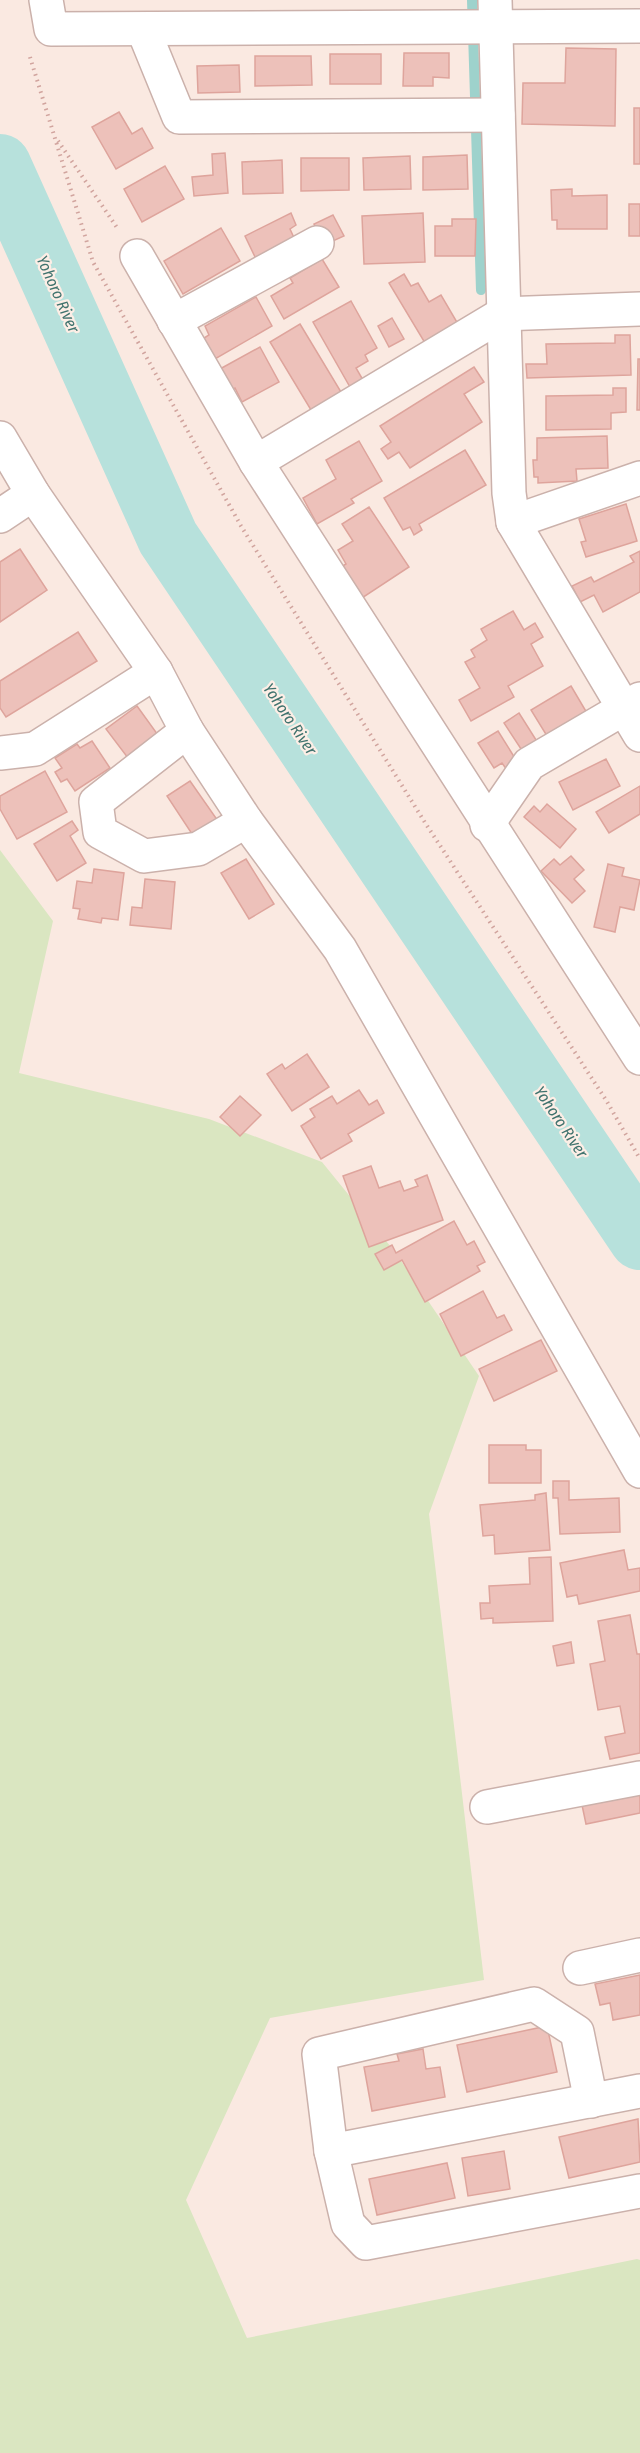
<svg xmlns="http://www.w3.org/2000/svg" width="640" height="2453" font-family="'Fira Sans Condensed',sans-serif">
<style>
.green{fill:#dae6c1}
.lines{fill:none;stroke-linecap:round;stroke-linejoin:round}
.stream{stroke:#9ed2cc;stroke-width:10}
.river{stroke:#b7e1dc;stroke-width:62}
.building{fill:#edc1ba;stroke:#dea49c;stroke-width:1.5}
.street-casing{stroke:#cbb1ab;stroke-width:36}
.path{stroke:#d1a49e;stroke-width:4;stroke-dasharray:1.5 4.5;stroke-linecap:butt}
.street{stroke:#fff;stroke-width:33}
.labels{text-anchor:middle;dominant-baseline:central;stroke-width:4.5;stroke-linejoin:round;paint-order:stroke}
.water-label{font-size:16px;font-style:italic;fill:#40736e;stroke:#fdeee6}
</style>
<rect width="100%" height="100%" fill="#fae9e1"/>
<polygon class="green" points="0,850 53,921 19,1073 209,1119 322,1162 395,1252 479,1376 429,1514 484,1980 270,2018 186,2200 247,2338 637,2259 640,2260 640,2453 0,2453"/>
<g class="lines">
<polyline class="stream" points="472,0 481,290"/>
<polyline class="river" points="0,165 168,538 640,1239"/>
</g>
<g class="building">
<polygon points="566,48 616,49 615,126 522,124 523,83 565,83"/>
<polygon points="404,53 449,53 449,78 433,77 433,86 403,86"/>
<rect x="330" y="54" width="51" height="30"/>
<polygon points="255,56 311,56 312,85 255,86"/>
<polygon points="239,65 240,92 198,93 197,66"/>
<rect x="634" y="108" width="6" height="56"/>
<polygon points="119,112 132,134 142,128 153,148 116,169 92,127"/>
<polygon points="225,153 228,193 194,196 192,177 213,175 212,154"/>
<polygon points="467,155 468,189 423,190 423,157"/>
<polygon points="410,156 411,189 364,190 363,158"/>
<polygon points="301,158 349,158 349,190 301,191"/>
<polygon points="282,160 283,193 243,194 242,162"/>
<polygon points="165,166 184,199 142,222 124,189"/>
<polygon points="572,189 572,196 607,195 607,229 557,229 557,220 552,220 551,190"/>
<rect x="629" y="204" width="11" height="32"/>
<polygon points="291,213 296,225 290,229 295,240 256,259 245,236"/>
<polygon points="423,213 425,262 364,264 362,216"/>
<polygon points="333,215 344,236 324,245 314,224"/>
<polygon points="452,219 476,219 475,256 435,256 435,226 452,226"/>
<polygon points="221,228 240,261 183,294 164,261"/>
<polygon points="322,259 339,287 284,319 271,296 293,283 290,278"/>
<polygon points="404,274 411,286 418,283 429,302 441,295 458,324 425,343 389,283"/>
<polygon points="256,297 272,326 208,363 196,343 209,335 205,326"/>
<polygon points="351,301 377,348 365,355 368,361 356,368 363,380 350,387 313,322"/>
<polygon points="392,318 404,339 389,347 378,326"/>
<polygon points="300,324 341,392 311,410 270,342"/>
<polygon points="615,335 630,335 631,375 527,378 526,364 547,364 546,344 615,343"/>
<polygon points="260,347 279,382 242,402 235,388 226,393 220,369"/>
<polygon points="638,359 640,359 640,410 637,410"/>
<polygon points="474,367 484,382 464,394 482,422 410,468 399,452 388,459 381,449 391,442 380,426"/>
<polygon points="613,388 626,388 626,412 611,413 611,429 546,430 546,396 613,395"/>
<polygon points="607,436 608,468 576,469 577,481 538,483 538,477 534,477 533,460 537,460 537,438"/>
<polygon points="359,441 382,481 351,499 354,503 317,524 303,498 336,479 326,460"/>
<polygon points="465,450 486,485 419,524 422,530 414,535 410,527 403,530 384,498"/>
<polygon points="626,504 637,541 586,557 581,542 586,541 579,519"/>
<polygon points="369,507 409,567 362,598 341,567 346,564 338,550 353,541 342,524"/>
<polygon points="20,549 47,590 0,622 0,562"/>
<polygon points="640,551 640,592 603,612 594,595 580,602 572,586 591,577 594,582 634,562 630,556"/>
<polygon points="513,611 524,630 535,623 543,637 531,644 543,666 508,686 514,697 471,721 459,700 480,688 465,662 475,657 471,650 487,640 481,629"/>
<polygon points="78,632 97,661 6,717 0,708 0,681"/>
<polygon points="571,686 587,713 547,736 531,710"/>
<polygon points="137,706 158,735 128,758 106,729"/>
<polygon points="519,713 538,743 523,752 504,723"/>
<polygon points="498,731 518,763 507,770 502,763 494,768 478,743"/>
<polygon points="92,741 110,768 75,791 67,779 61,782 55,772 62,768 55,758 77,744 80,748"/>
<polygon points="606,759 620,786 573,810 559,782"/>
<polygon points="45,771 67,812 17,839 0,809 0,796"/>
<polygon points="190,781 218,821 194,837 167,796"/>
<polygon points="640,786 640,814 609,833 596,812"/>
<polygon points="547,804 576,829 560,848 524,817 534,806 540,812"/>
<polygon points="72,821 78,830 70,836 86,863 57,881 34,844"/>
<polygon points="571,856 584,870 574,879 585,891 572,903 541,871 554,859 560,865"/>
<polygon points="246,859 274,904 249,919 221,873"/>
<polygon points="608,864 624,868 622,876 640,880 634,910 620,907 615,932 594,927"/>
<polygon points="94,869 124,873 118,920 102,918 101,923 78,919 80,909 73,908 77,881 92,883"/>
<polygon points="145,879 175,882 171,929 130,925 132,907 142,908"/>
<polygon points="307,1054 329,1087 292,1111 267,1074 282,1064 285,1069"/>
<polygon points="359,1090 369,1105 377,1100 384,1113 348,1134 352,1141 321,1159 301,1126 315,1117 310,1109 332,1096 337,1104"/>
<polygon points="240,1096 261,1115 240,1136 220,1117"/>
<polygon points="371,1166 379,1188 400,1181 404,1191 418,1186 415,1180 427,1175 443,1220 369,1247 343,1176"/>
<polygon points="454,1221 467,1245 474,1241 485,1262 477,1266 480,1271 425,1302 402,1260 384,1270 375,1254 392,1245 396,1253"/>
<polygon points="483,1291 497,1318 504,1315 512,1330 461,1356 440,1314"/>
<polygon points="541,1340 557,1371 494,1401 479,1369"/>
<polygon points="489,1445 526,1445 526,1450 541,1450 541,1483 489,1483"/>
<polygon points="553,1481 569,1481 569,1500 619,1498 620,1532 560,1534 558,1498 553,1498"/>
<polygon points="546,1493 550,1550 495,1554 494,1535 483,1536 480,1505 535,1500 535,1495"/>
<polygon points="624,1550 628,1570 640,1568 640,1591 579,1604 577,1595 567,1597 560,1563"/>
<polygon points="551,1557 553,1621 493,1623 493,1618 481,1619 480,1603 490,1603 489,1586 530,1584 529,1558"/>
<polygon points="630,1615 637,1654 640,1654 640,1753 610,1759 605,1737 625,1733 620,1706 598,1710 590,1664 605,1661 598,1621"/>
<polygon points="571,1642 574,1663 557,1666 553,1646"/>
<polygon points="640,1793 640,1813 586,1824 582,1805"/>
<polygon points="640,1975 640,2015 613,2020 610,2003 600,2005 595,1984"/>
<polygon points="547,2026 557,2072 467,2092 457,2045"/>
<polygon points="423,2049 426,2069 440,2067 445,2097 372,2111 364,2067 399,2061 397,2054"/>
<polygon points="638,2119 640,2162 569,2178 559,2137"/>
<polygon points="504,2151 510,2189 468,2196 462,2158"/>
<polygon points="447,2163 455,2198 377,2215 369,2179"/>
</g>
<g class="lines">
<defs>
<g id="street">
<polyline points="46,0 51,29 640,26"/>
<polyline points="495,0 509,493 513,522 640,735"/>
<polyline points="143,29 179,117 498,115"/>
<polyline points="137,256 256,462 640,1058"/>
<polyline points="174,321 317,243"/>
<polyline points="0,438 33,494 156,672 187,731 246,821 340,949 640,1471"/>
<polyline points="256,462 503,314 640,309"/>
<polyline points="0,516 33,494"/>
<polyline points="513,522 640,478"/>
<polyline points="187,731 96,802 100,832 144,856 198,849 246,821"/>
<polyline points="0,753 35,749 156,672"/>
<polyline points="487,825 529,764 640,699"/>
<polyline points="487,1807 640,1778"/>
<polyline points="580,1968 640,1955"/>
<polyline points="591,2101 577,2032 534,2004 319,2054 331,2151 348,2224 366,2243 640,2191"/>
<polyline points="331,2151 640,2091"/>
</g>
</defs>
<use href="#street" class="street-casing"/>
<g class="path">
<polyline points="30,57 93,262 241,526 424,821 606,1100 640,1159"/>
<polyline points="58,141 118,229"/>
</g>
<use href="#street" class="street"/>
</g>
<g class="labels">
<g class="water-label">
<text transform="translate(58 294) rotate(66)">Yohoro River</text>
<text transform="translate(290 719) rotate(56)">Yohoro River</text>
<text transform="translate(561 1122) rotate(56)">Yohoro River</text>
</g>
</g>
</svg>
